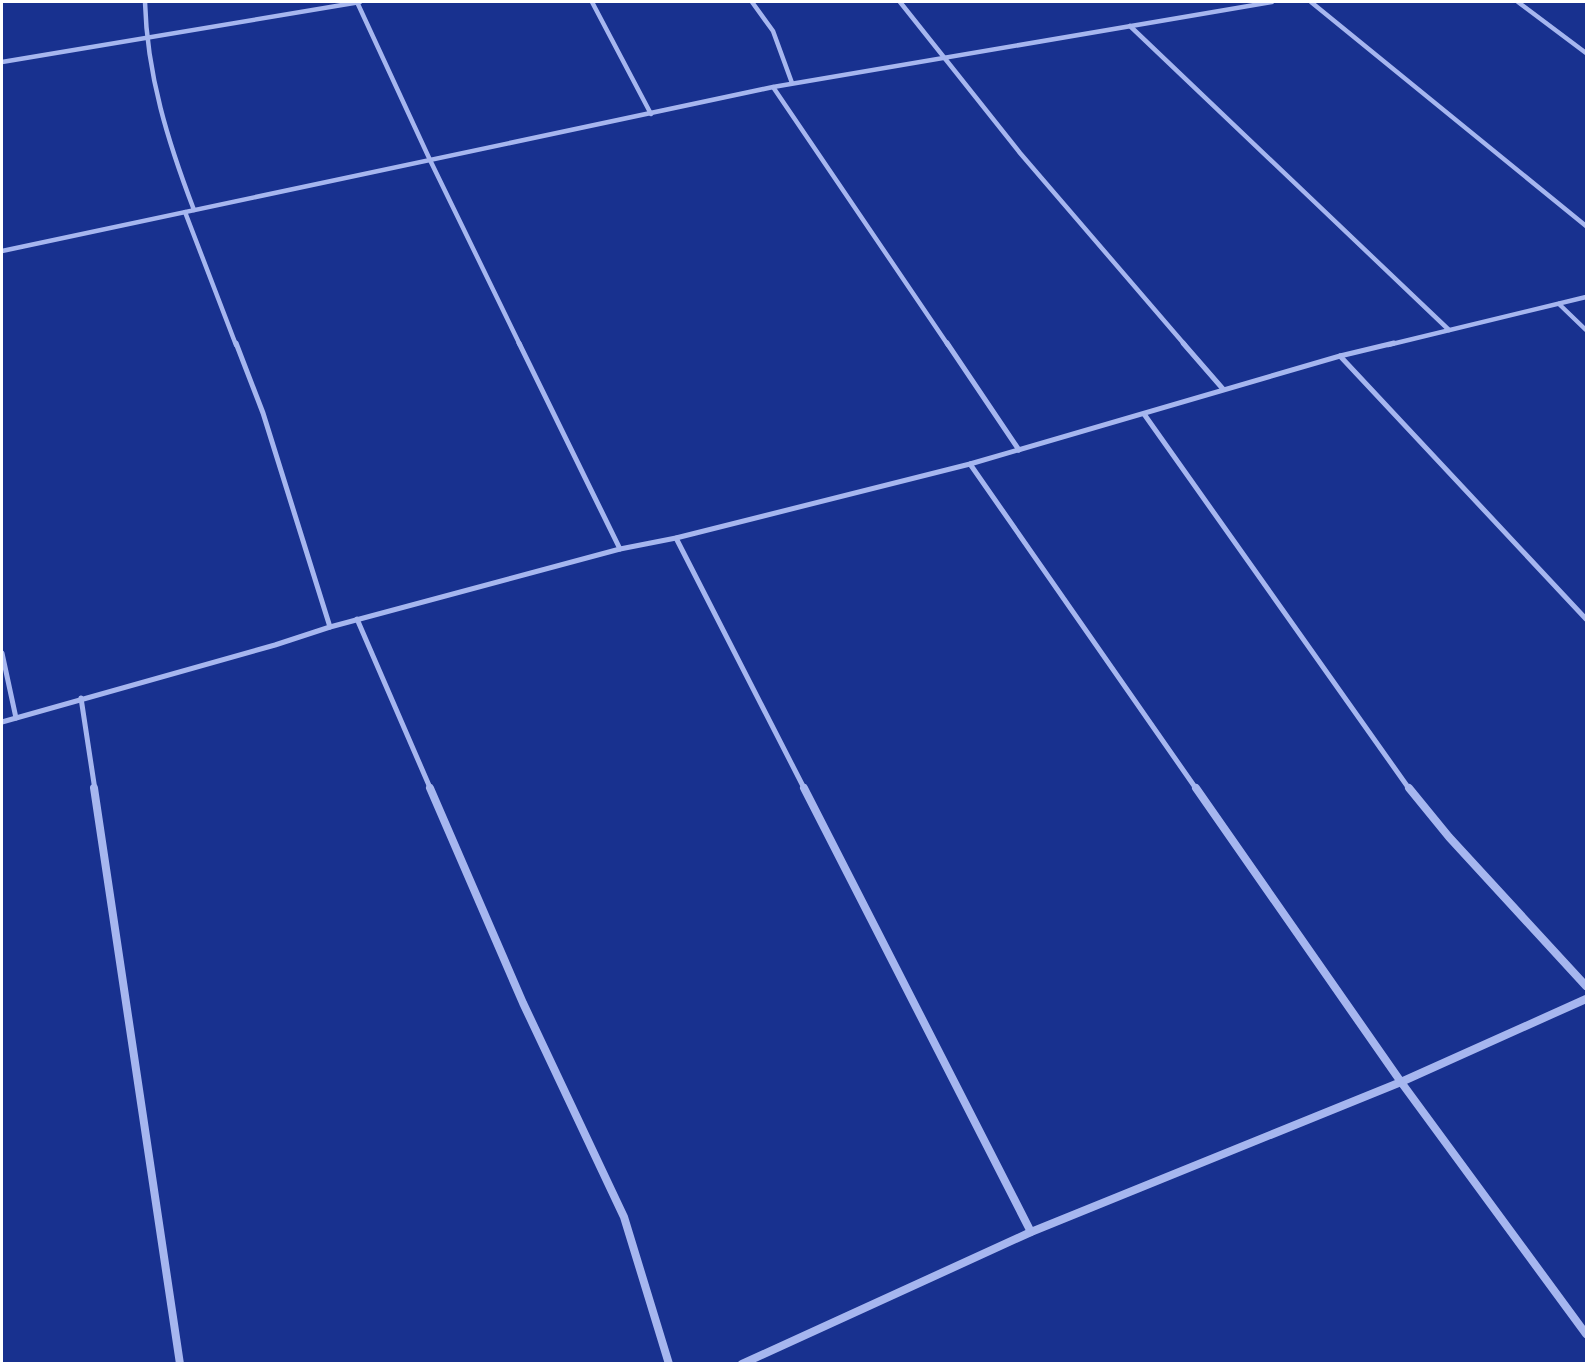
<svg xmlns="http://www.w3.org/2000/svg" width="1588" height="1365" font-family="'Nunito Sans',sans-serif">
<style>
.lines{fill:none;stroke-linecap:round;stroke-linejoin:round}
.street-far2{stroke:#a6b6ef;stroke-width:4.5}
.street-far1{stroke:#a6b6ef;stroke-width:5}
.street{stroke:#a6b6ef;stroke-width:8}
</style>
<rect width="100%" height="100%" fill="#18318f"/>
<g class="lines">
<g class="street-far2">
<path d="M145,2C147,75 168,142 194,210"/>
<polyline points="357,2 430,160 520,345"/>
<polyline points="592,2 651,114"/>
<polyline points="752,2 773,31 792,83"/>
<polyline points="900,2 1020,153 1185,345"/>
<polyline points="1311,2 1586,226"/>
<polyline points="1518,2 1586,53"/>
<polyline points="1130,26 1449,330"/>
<polyline points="2,62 360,2"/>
<polyline points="773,87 948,345"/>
<polyline points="185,212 236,345"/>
<polyline points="2,251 773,87 1272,2"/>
<polyline points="1559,304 1586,330"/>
<polyline points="1388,345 1586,297"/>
</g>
<g class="street-far1">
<polyline points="236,343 263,413 330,627"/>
<polyline points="519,343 620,549"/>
<polyline points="947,343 1019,450"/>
<polyline points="1183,343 1223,389"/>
<polyline points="1340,356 1586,619"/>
<polyline points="1144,414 1410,790"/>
<polyline points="970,464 1197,790"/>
<polyline points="676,538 805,790"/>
<polyline points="357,619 431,790"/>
<polyline points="2,653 16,718"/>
<polyline points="81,698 95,790"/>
<polyline points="2,722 275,645 330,627 620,549 676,538 970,464 1340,356 1394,343"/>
</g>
<g class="street">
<polyline points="94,788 180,1364"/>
<polyline points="430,788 523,1003 624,1217 669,1364"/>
<polyline points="804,788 1031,1232"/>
<polyline points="1196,788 1401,1082 1586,1334"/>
<polyline points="1409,788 1449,837 1586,986"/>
<polyline points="742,1364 1031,1232 1401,1082 1586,999"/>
</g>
</g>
<rect width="1588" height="1365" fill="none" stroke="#ffffff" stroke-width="6"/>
</svg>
